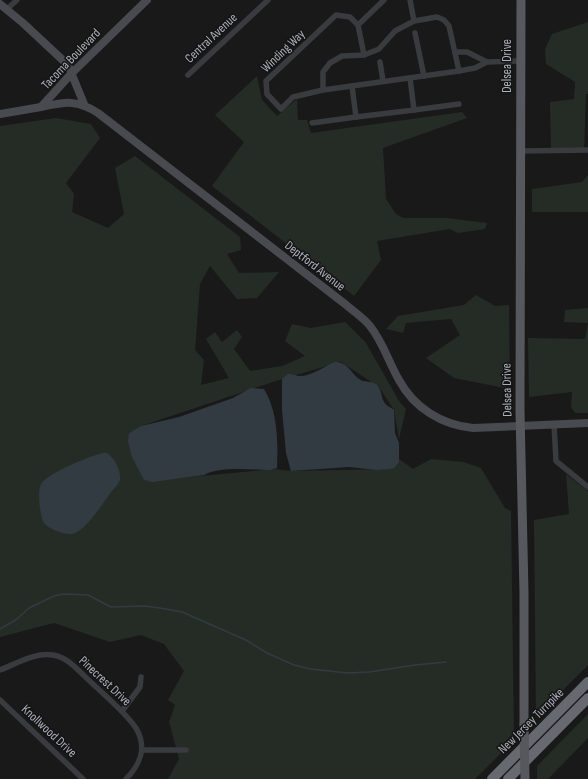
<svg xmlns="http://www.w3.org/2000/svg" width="588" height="779" font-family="'Sofia Sans Condensed',sans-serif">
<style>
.green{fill:#252c26}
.water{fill:#333b42}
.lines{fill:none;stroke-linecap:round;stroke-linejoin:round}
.stream{stroke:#333b42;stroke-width:1.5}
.street{stroke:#3a3b3f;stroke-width:5.5}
.secondary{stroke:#484a4f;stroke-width:8}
.primary{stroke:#56585e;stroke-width:9}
.highway{stroke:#666970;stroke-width:10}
.primary-bridge{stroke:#56585e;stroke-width:9}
.labels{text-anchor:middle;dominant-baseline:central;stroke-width:3;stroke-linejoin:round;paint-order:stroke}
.street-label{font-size:13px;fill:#acb0b9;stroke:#141415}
</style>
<rect width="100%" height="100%" fill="#19191a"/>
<g class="green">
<polygon points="588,22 588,94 586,94 584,150 551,150 550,102 574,99 575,82 546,64 545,49 552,34"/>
<polygon points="257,76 262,100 277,116 297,99 298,120 307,120 311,133 462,112 467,118 383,148 386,199 396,214 403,218 447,218 487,223 485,229 458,233 450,229 377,241 381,260 354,296 212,186 244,142 215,115"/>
<polygon points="56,118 91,124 100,138 66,183 74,194 72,212 108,228 124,214 115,168 135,156 240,237 241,250 227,254 239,273 279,272 257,298 237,299 210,266 200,284 195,350 204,360 201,385 229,378 206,339 215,332 222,342 237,330 242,337 234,349 250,371 282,366 305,356 285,341 292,324 311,328 345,322 366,343 399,401 406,409 399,439 394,410 379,387 341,362 282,379 141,426 147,481 275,469 291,471 390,469 399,459 413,469 431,459 463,462 481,468 505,508 511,511 514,740 475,779 168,779 179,759 169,722 175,705 168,700 184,671 164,644 141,635 110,642 54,623 0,637 0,126"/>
<polygon points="588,175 588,212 532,212 532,189 582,182"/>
<polygon points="476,295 495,306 509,305 510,389 454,378 426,358 460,335 451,319 406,323 403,333 386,329 398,316 464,305"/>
<polygon points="588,308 588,413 575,413 571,407 572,392 529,397 528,338 585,339 588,323 564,322 565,310"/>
<polygon points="566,474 588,491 588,665 536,717 534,520 569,514"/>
<polygon points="588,714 588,738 548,779 537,779 537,766"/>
</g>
<g class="water">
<path d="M334,362C348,362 349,371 359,379C364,383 372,380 377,385C382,390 381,397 384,402C386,406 391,407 394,410L395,433L399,443V462L394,468L390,469L377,470L349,467L291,471L286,453L282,410V379L288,374C292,374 295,375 298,376C310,377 324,367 334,362Z"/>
<path d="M251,388L264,389C278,412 278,442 277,468L270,470C252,470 220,466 204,475L152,482L144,480L132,457L128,441L129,434L131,432L141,426L179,417L233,398Z"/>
<path d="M103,453H107C115,459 121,470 120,480C118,485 114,488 111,492C103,503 85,532 72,534C65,535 48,529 44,523C40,517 37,490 41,484C48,473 90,456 103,453Z"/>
</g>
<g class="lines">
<polyline class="stream" points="0,629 17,619 29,608 54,596 64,594 88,595 111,607 144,606 160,608 182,612 246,640 267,653 294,665 310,669 348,673 369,672 415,665 446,662"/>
<g class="street">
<polyline points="384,0 358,25 350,17 336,15 266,81 267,94 281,109 293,97 323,90 323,72 330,63 342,56 364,55 379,49 395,31 414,21 437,17 444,20 449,26 459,71"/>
<polyline points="410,0 414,21"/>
<polyline points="7,9 17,0"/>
<polyline points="358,25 364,55"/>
<polyline points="415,33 424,76"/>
<polyline points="455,52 467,52 487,62"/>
<polyline points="380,62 383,81"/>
<polyline points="188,75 268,0"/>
<polyline points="352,86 356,117 414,110 410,78"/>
<polyline points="323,90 459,71 475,68 487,62 520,61"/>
<polyline points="414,110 459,104"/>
<polyline points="312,123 356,117"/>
<polyline points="521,151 588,150"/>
<polyline points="554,424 556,461 588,487"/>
<path d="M0,670C16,664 35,652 53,655C59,656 65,659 69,662C78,669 86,678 94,685C108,698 122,710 133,724C137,729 140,735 141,741C144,755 136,769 126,779"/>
<polyline points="0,700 83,779"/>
<polyline points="122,711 140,687 141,677"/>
<polyline points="142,750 186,750"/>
</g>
<g class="secondary">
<polyline points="0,4 23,23 68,65 84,104"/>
<path d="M41,107C65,102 77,99 98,113L345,304C353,311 364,318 370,326C383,342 389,363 399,380C414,408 442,425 473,428L588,423"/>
<polyline points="0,114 41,107 71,74 147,0"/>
</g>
<polyline class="primary" points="521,0 520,411 524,593 524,724"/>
<g class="highway">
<polyline points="492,779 588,682"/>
<polyline points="508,779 588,698"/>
</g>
<polyline class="primary-bridge" points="524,724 525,779"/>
</g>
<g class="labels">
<g class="street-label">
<text transform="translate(211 38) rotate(-43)">Central Avenue</text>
<text transform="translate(283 51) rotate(-44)">Winding Way</text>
<text transform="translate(71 59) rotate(-46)">Tacoma Boulevard</text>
<text transform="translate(507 66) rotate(-90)">Delsea Drive</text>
<text transform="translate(315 266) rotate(38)">Deptford Avenue</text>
<text transform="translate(507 390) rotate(-91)">Delsea Drive</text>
<text transform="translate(105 681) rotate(43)">Pinecrest Drive</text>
<text transform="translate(531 721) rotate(-45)">New Jersey Turnpike</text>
<text transform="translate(49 731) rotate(43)">Knollwood Drive</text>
</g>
</g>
</svg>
